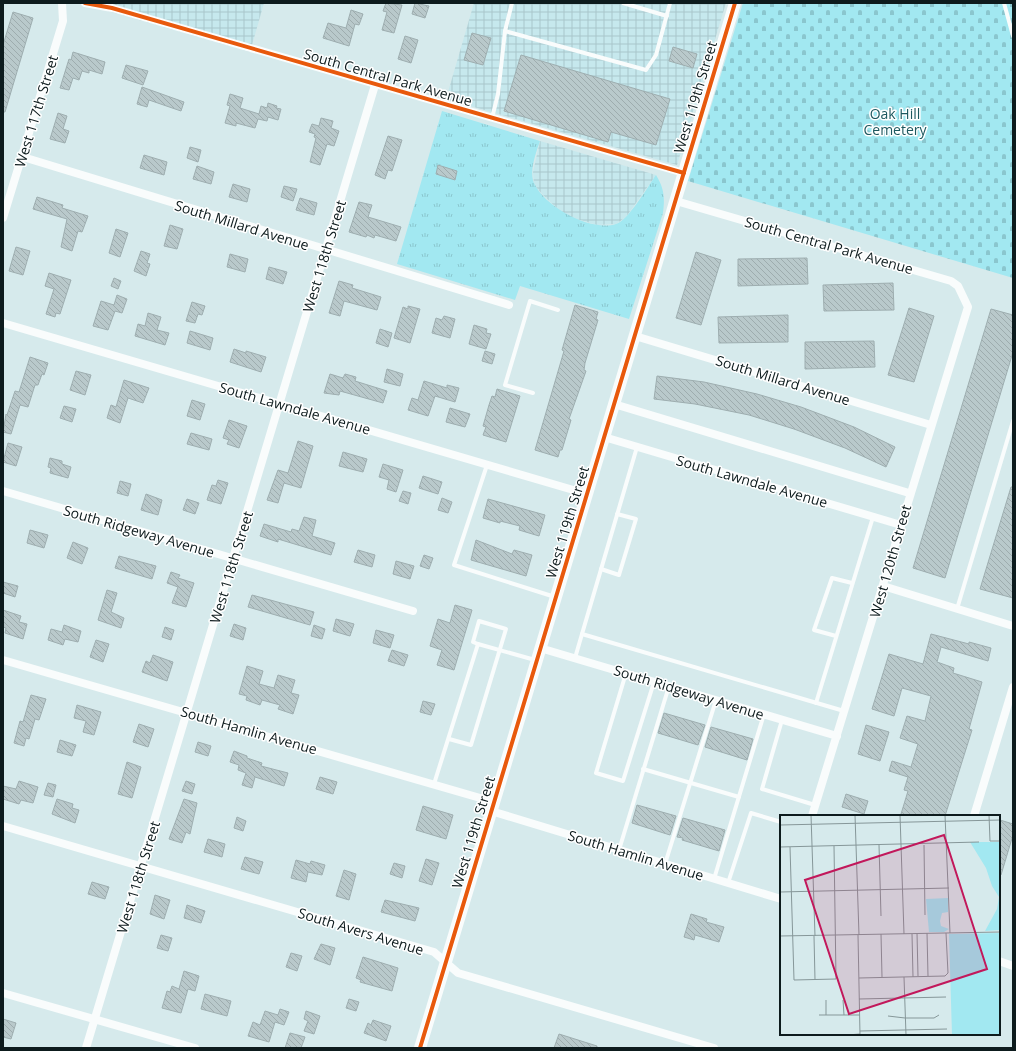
<svg xmlns="http://www.w3.org/2000/svg" width="1016" height="1051" font-family="'Open Sans',sans-serif">
<style>
.industrial{fill:url(#industrial-grid)}
.grass{fill:url(#grass-tufts)}
.cemetery{fill:url(#cemetery-stones)}
.building{fill:url(#building-back-hatch);stroke:#9eaeb0}
.lines{fill:none;stroke-linecap:round;stroke-linejoin:round}
.lane{stroke:#f9fcfc;stroke-width:4}
.street{stroke:#f9fcfc;stroke-width:8}
.secondary{stroke:#f9fcfc;stroke-width:12}
.cycleway-casing{stroke:#fff;stroke-width:6}
.cycleway{stroke:#e8590c;stroke-width:4}
.labels{text-anchor:middle;dominant-baseline:central;stroke-width:3;stroke-linejoin:round;paint-order:stroke}
.street-label{font-size:14px;fill:#0d1b1d;stroke:#fff}
.park-label{font-size:14px;fill:#1d585f;stroke:#fff}
.inset-road{fill:none;stroke:#869799;stroke-width:1}
.view{fill:#c2185b;fill-opacity:0.15;stroke:#c2185b;stroke-width:2}
.inset-edge{fill:none;stroke:#0d1b1d;stroke-width:2}
</style>
<defs>
<pattern id="industrial-grid" width="8" height="8" patternUnits="userSpaceOnUse"><rect width="8" height="8" fill="#c6e8ed"/><path d="M0 4h8M4 0v8" fill="none" stroke="#a9c6cb"/></pattern>
<pattern id="grass-tufts" width="24" height="20" patternUnits="userSpaceOnUse"><rect width="24" height="20" fill="#a2e8f1"/><path d="M3 7l-1-3M5 7V3M7 7l1-3M15 17l-1-3M17 17v-4M19 17l1-3" fill="none" stroke="#8ac6ce"/></pattern>
<pattern id="cemetery-stones" width="16" height="16" patternUnits="userSpaceOnUse"><rect width="16" height="16" fill="#a2e8f1"/><path d="M2 7V4a2 2 0 0 1 4 0v3zM10 15v-3a2 2 0 0 1 4 0v3z" fill="#8ac6ce"/></pattern>
<pattern id="building-back-hatch" width="6" height="6" patternUnits="userSpaceOnUse"><rect width="6" height="6" fill="#b9c9cb"/><path d="M-1 5l2 2M0 0l6 6M5-1l2 2" fill="none" stroke="#9eacae"/></pattern>
</defs>
<rect width="100%" height="100%" fill="#d6eaec"/>
<g class="industrial">
<polygon points="80,3 264,3 250,52"/>
<polygon points="474,3 726,3 677,165 446,99"/>
<polygon points="540,141 656,175 626,217 616,224 597,225 577,219 560,211 543,195 534,185 533,172"/>
</g>
<path class="grass" d="M442,111L540,141C536,153 528,173 535,185C546,207 591,232 616,224C628,221 648,186 656,175C664,188 665,197 663,213L629,319L520,286L515,300L397,264Z"/>
<polygon class="cemetery" points="743,3 1013,3 1013,278 688,181"/>
<g class="building">
<polygon points="386,3 402,5 394,33 382,30 387,12 383,11"/>
<polygon points="415,3 429,6 425,18 412,14"/>
<polygon points="351,10 363,14 359,25 355,24 349,46 323,38 328,23 346,28"/>
<polygon points="13,12 33,18 5,112 3,112 3,45"/>
<polygon points="472,33 491,38 483,65 464,60"/>
<polygon points="405,36 418,40 411,63 398,59"/>
<polygon points="673,47 697,54 693,68 669,61"/>
<polygon points="73,52 105,62 102,74 89,70 89,73 82,71 79,80 73,78 69,90 60,88 69,59 71,60"/>
<polygon points="521,55 670,99 656,145 611,132 608,142 504,111"/>
<polygon points="126,65 148,71 143,85 122,78"/>
<polygon points="142,87 184,102 181,111 149,100 147,107 137,104"/>
<polygon points="230,94 243,98 240,108 259,114 261,106 267,108 268,103 277,106 276,108 281,109 278,120 268,117 267,121 258,119 255,128 236,123 236,126 225,123 230,106 227,105"/>
<polygon points="58,113 67,116 63,129 69,131 65,143 50,139"/>
<polygon points="321,118 333,121 331,128 339,131 334,146 327,144 320,165 310,162 316,138 314,137 315,134 309,132 312,124 319,126"/>
<polygon points="388,136 402,140 392,171 388,170 385,179 375,175"/>
<polygon points="190,147 201,150 198,162 187,158"/>
<polygon points="144,155 167,162 164,175 140,168"/>
<polygon points="438,165 457,171 455,180 436,174"/>
<polygon points="197,166 214,172 211,184 193,179"/>
<polygon points="233,184 250,189 247,202 229,197"/>
<polygon points="284,186 297,189 293,201 281,197"/>
<polygon points="37,197 63,205 62,208 88,216 82,232 78,231 72,251 61,247 67,219 33,209"/>
<polygon points="300,198 317,203 314,215 296,210"/>
<polygon points="359,202 372,205 368,217 401,227 396,241 375,235 374,238 367,235 366,237 349,232"/>
<polygon points="170,225 183,229 177,249 164,246"/>
<polygon points="116,229 128,233 120,257 109,253"/>
<polygon points="16,247 30,251 23,275 9,271"/>
<polygon points="141,251 150,254 147,263 150,264 146,276 134,271"/>
<polygon points="696,252 721,260 701,325 676,318"/>
<polygon points="230,254 248,259 245,272 227,267"/>
<polygon points="807,258 808,284 738,286 738,259"/>
<polygon points="269,267 287,272 283,284 266,279"/>
<polygon points="49,273 71,280 60,314 56,313 55,317 46,314 54,289 45,286"/>
<polygon points="114,278 121,281 118,289 111,286"/>
<polygon points="339,281 353,285 352,288 381,297 377,310 344,301 340,316 329,313"/>
<polygon points="893,283 894,310 824,311 823,285"/>
<polygon points="117,295 127,299 122,313 115,311 108,330 93,326 101,301 114,305"/>
<polygon points="192,302 205,306 202,315 198,314 195,323 186,321"/>
<polygon points="575,305 598,312 596,319 598,320 585,363 584,370 586,371 569,419 571,420 562,450 560,450 558,457 535,450 564,351 562,350"/>
<polygon points="408,306 420,309 410,343 394,338 403,307 408,309"/>
<polygon points="909,308 934,316 914,382 888,375"/>
<polygon points="991,309 1013,315 1013,352 945,578 913,568"/>
<polygon points="148,313 161,317 157,330 169,333 165,345 135,336 138,324 145,326"/>
<polygon points="788,315 788,342 719,343 718,317"/>
<polygon points="444,316 455,319 450,338 432,333 436,318 442,320"/>
<polygon points="474,325 487,329 486,333 491,334 486,349 469,344"/>
<polygon points="380,329 392,333 388,347 376,343"/>
<polygon points="190,331 213,338 210,350 187,343"/>
<polygon points="874,341 875,367 805,369 805,342"/>
<polygon points="234,349 246,353 246,351 266,357 261,372 230,362"/>
<polygon points="485,351 495,354 492,364 482,361"/>
<polygon points="30,357 48,363 44,375 42,374 38,385 35,385 28,407 20,405 11,434 3,432 6,414 7,415 15,391 19,392"/>
<polygon points="387,369 403,374 400,386 384,382"/>
<polygon points="76,371 91,375 85,395 70,390"/>
<polygon points="330,374 343,378 345,374 356,377 355,381 387,391 383,403 340,391 339,395 324,393"/>
<polygon points="657,376 704,382 757,394 801,407 854,427 895,447 886,467 845,448 794,429 749,415 695,404 654,399"/>
<polygon points="124,380 149,388 143,403 128,398 120,423 107,418 111,405 116,407"/>
<polygon points="424,381 447,388 447,385 459,388 455,402 435,396 428,416 408,410 412,398 418,400"/>
<polygon points="497,389 520,396 506,442 483,435 486,427 483,426 489,405 492,396 495,397"/>
<polygon points="192,400 205,404 200,420 187,416"/>
<polygon points="64,406 76,409 72,422 60,418"/>
<polygon points="450,408 470,414 465,427 446,422"/>
<polygon points="229,420 247,426 239,448 227,444 229,440 223,438"/>
<polygon points="191,433 212,439 209,450 187,444"/>
<polygon points="298,441 313,446 301,488 284,483 278,503 267,500 278,470 288,473"/>
<polygon points="8,443 22,447 16,466 3,462"/>
<polygon points="343,452 367,459 363,472 339,466"/>
<polygon points="50,458 62,461 62,464 71,467 68,478 50,473 51,468 48,467"/>
<polygon points="383,464 403,470 396,492 387,489 389,480 379,477"/>
<polygon points="423,476 442,482 438,494 419,488"/>
<polygon points="218,480 228,483 221,504 207,500 212,485 216,486"/>
<polygon points="120,481 131,484 128,496 117,493"/>
<polygon points="1011,487 1013,487 1013,598 980,589"/>
<polygon points="403,491 411,493 408,504 399,501"/>
<polygon points="146,494 162,500 158,515 141,510"/>
<polygon points="442,498 452,502 448,513 438,510"/>
<polygon points="187,499 199,503 195,514 183,510"/>
<polygon points="488,499 545,515 539,536 519,530 520,526 500,521 500,523 483,518"/>
<polygon points="304,517 316,520 312,536 335,543 331,555 278,539 278,542 260,536 264,524 291,532 292,529 299,531"/>
<polygon points="30,530 48,535 44,548 27,543"/>
<polygon points="476,540 512,554 514,550 532,555 526,576 471,560"/>
<polygon points="73,542 88,548 82,564 67,558"/>
<polygon points="358,550 375,555 372,567 354,562"/>
<polygon points="424,555 433,558 429,569 420,566"/>
<polygon points="119,556 156,566 152,579 115,568"/>
<polygon points="396,561 414,566 410,579 393,574"/>
<polygon points="171,572 180,575 178,578 194,583 186,607 172,603 178,587 167,583"/>
<polygon points="3,582 18,586 15,597 3,593"/>
<polygon points="107,590 117,593 111,612 124,618 121,628 98,620"/>
<polygon points="252,595 314,612 310,625 248,607"/>
<polygon points="455,605 472,610 454,670 437,665 442,650 430,646 438,619 450,623"/>
<polygon points="3,610 21,616 19,622 27,624 23,639 5,633 6,628 3,627"/>
<polygon points="336,619 354,624 350,636 333,631"/>
<polygon points="234,624 246,628 243,640 230,636"/>
<polygon points="64,625 81,631 78,642 65,639 63,645 48,640 51,629 62,632"/>
<polygon points="314,625 325,629 322,639 311,636"/>
<polygon points="165,627 174,630 171,640 162,637"/>
<polygon points="376,630 394,635 390,648 373,643"/>
<polygon points="931,634 969,644 969,642 991,648 988,661 941,647 937,662 954,668 953,673 982,682 969,729 972,730 945,816 908,816 901,814 908,791 904,790 908,777 889,771 892,761 911,767 918,744 900,738 907,716 925,721 931,696 902,688 894,716 872,709 889,654 923,664"/>
<polygon points="96,640 109,644 103,662 90,657"/>
<polygon points="392,650 408,655 404,666 388,661"/>
<polygon points="153,655 173,662 167,681 142,672 146,661 150,663"/>
<polygon points="247,666 263,671 259,684 274,688 278,675 295,680 291,693 299,695 293,714 278,709 280,705 262,700 260,705 246,700 247,696 239,694"/>
<polygon points="31,695 46,699 39,720 35,719 29,739 26,738 24,746 14,743 20,721 23,722"/>
<polygon points="423,701 435,704 431,715 420,712"/>
<polygon points="77,705 101,712 94,735 83,732 86,721 74,718"/>
<polygon points="664,713 705,725 698,745 658,733"/>
<polygon points="139,724 154,729 148,747 133,742"/>
<polygon points="866,725 889,732 880,761 858,754"/>
<polygon points="711,727 753,739 747,760 705,747"/>
<polygon points="60,740 76,745 72,756 57,752"/>
<polygon points="198,742 211,746 208,756 195,752"/>
<polygon points="234,751 247,756 247,758 262,763 261,766 288,773 284,786 255,777 252,788 242,785 246,773 238,770 239,765 230,762"/>
<polygon points="127,762 141,767 132,798 118,794"/>
<polygon points="320,777 337,782 333,794 316,789"/>
<polygon points="19,781 38,787 33,803 21,800 19,804 3,799 3,786 16,789"/>
<polygon points="186,781 195,784 192,794 182,791"/>
<polygon points="48,783 56,785 53,797 44,795"/>
<polygon points="846,794 868,801 864,814 842,807"/>
<polygon points="57,799 73,804 72,808 79,810 75,823 52,814"/>
<polygon points="184,799 197,803 190,834 186,832 182,843 169,839"/>
<polygon points="637,805 676,816 670,835 632,823"/>
<polygon points="423,806 453,815 446,839 416,830"/>
<polygon points="237,817 246,821 243,831 234,828"/>
<polygon points="683,818 725,830 719,851 682,840 683,838 677,837"/>
<polygon points="1000,820 1013,824 1013,835 1001,875 999,874"/>
<polygon points="208,839 225,844 222,857 204,852"/>
<polygon points="245,857 263,862 259,874 241,869"/>
<polygon points="426,859 439,863 432,885 419,881"/>
<polygon points="296,860 310,864 311,861 325,865 322,875 308,872 306,882 291,878"/>
<polygon points="394,863 405,866 402,878 390,874"/>
<polygon points="344,870 356,874 349,900 336,896"/>
<polygon points="92,882 109,887 105,899 88,894"/>
<polygon points="155,895 170,900 164,919 150,914"/>
<polygon points="385,900 419,908 415,921 381,912"/>
<polygon points="187,905 205,911 201,923 184,918"/>
<polygon points="691,914 707,919 706,922 724,927 719,942 695,935 694,940 684,937"/>
<polygon points="161,935 172,938 168,951 157,948"/>
<polygon points="321,944 335,948 330,965 314,959"/>
<polygon points="291,953 302,956 297,971 286,967"/>
<polygon points="363,957 398,968 392,991 360,982 361,980 356,978"/>
<polygon points="184,971 199,976 195,991 188,989 181,1013 162,1008 167,991 170,992 172,986 179,989"/>
<polygon points="205,994 231,1001 227,1016 201,1009"/>
<polygon points="349,999 359,1002 356,1011 346,1008"/>
<polygon points="280,1009 289,1012 284,1025 275,1022 269,1042 248,1036 253,1022 260,1025 265,1011 278,1015"/>
<polygon points="306,1011 320,1016 314,1034 304,1031 308,1021 304,1019"/>
<polygon points="3,1019 16,1023 11,1039 3,1037"/>
<polygon points="373,1020 391,1026 386,1041 364,1033 368,1023 371,1025"/>
<polygon points="290,1033 305,1037 301,1048 285,1048"/>
<polygon points="559,1034 597,1046 597,1048 554,1048"/>
</g>
<g class="lines">
<g class="lane">
<polyline points="623,3 667,16"/>
<polyline points="1004,3 1013,36"/>
<polyline points="505,31 512,3"/>
<polyline points="492,118 498,94 505,31 646,70 656,55 670,3"/>
<polyline points="533,393 505,385 530,301 558,310"/>
<polyline points="637,447 582,634 844,711"/>
<polyline points="487,465 454,565 555,597"/>
<polyline points="601,569 619,575 636,519 617,514"/>
<polyline points="957,609 1013,421"/>
<polyline points="836,636 814,630 832,578 852,583"/>
<polyline points="575,658 582,634"/>
<polyline points="626,673 596,773 623,781 654,682"/>
<polyline points="816,703 873,517"/>
<polyline points="782,720 762,789 815,805"/>
<polyline points="449,739 471,745 506,629 479,621 473,642 478,644"/>
<polyline points="643,769 739,797"/>
<polyline points="434,784 478,644 535,660"/>
<polyline points="619,850 669,686"/>
<polyline points="665,864 716,700"/>
<polyline points="714,879 764,714"/>
<polyline points="728,883 751,813 781,822"/>
</g>
<g class="street">
<polyline points="85,3 112,8 684,173"/>
<polyline points="23,157 509,305"/>
<path d="M676,201L951,281L958,286L968,307C915,476 864,646 812,816"/>
<polyline points="3,218 63,21 62,3"/>
<polyline points="3,323 587,494"/>
<polyline points="635,336 931,425"/>
<polyline points="614,404 909,493"/>
<polyline points="604,437 901,525"/>
<polyline points="3,491 413,611"/>
<polyline points="883,586 1013,626"/>
<polyline points="540,648 837,736"/>
<polyline points="3,660 494,802"/>
<polyline points="491,811 781,899"/>
<polyline points="974,816 1013,687"/>
<polyline points="3,826 434,952 458,973 714,1048"/>
<polyline points="999,961 1013,966"/>
<polyline points="3,993 195,1048"/>
<polyline points="86,1048 375,85"/>
</g>
<polyline class="secondary" points="420,1048 735,3"/>
<defs>
<g id="cycleway">
<polyline points="85,3 112,8 684,173"/>
<polyline points="420,1048 735,3"/>
</g>
</defs>
<use href="#cycleway" class="cycleway-casing"/>
<use href="#cycleway" class="cycleway"/>
</g>
<g class="labels">
<g class="street-label">
<text transform="translate(388 77) rotate(16)">South Central Park Avenue</text>
<text transform="translate(695 97) rotate(-73)">West 119th Street</text>
<text transform="translate(36 111) rotate(-73)">West 117th Street</text>
<text transform="translate(242 225) rotate(17)">South Millard Avenue</text>
<text transform="translate(829 245) rotate(16)">South Central Park Avenue</text>
<text transform="translate(324 256) rotate(-73)">West 118th Street</text>
<text transform="translate(783 380) rotate(17)">South Millard Avenue</text>
<text transform="translate(295 408) rotate(16)">South Lawndale Avenue</text>
<text transform="translate(752 481) rotate(16)">South Lawndale Avenue</text>
<text transform="translate(567 522) rotate(-73)">West 119th Street</text>
<text transform="translate(139 531) rotate(16)">South Ridgeway Avenue</text>
<text transform="translate(890 561) rotate(-74)">West 120th Street</text>
<text transform="translate(231 567) rotate(-73)">West 118th Street</text>
<text transform="translate(689 692) rotate(17)">South Ridgeway Avenue</text>
<text transform="translate(249 730) rotate(16)">South Hamlin Avenue</text>
<text transform="translate(473 832) rotate(-73)">West 119th Street</text>
<text transform="translate(636 855) rotate(17)">South Hamlin Avenue</text>
<text transform="translate(138 877) rotate(-73)">West 118th Street</text>
<text transform="translate(361 931) rotate(17)">South Avers Avenue</text>
</g>
<g class="park-label">
<text x="895" y="113">Oak Hill<tspan x="895" dy="16">Cemetery</tspan></text>
</g>
</g>
<g transform="translate(780 815)">
<rect width="220" height="220" fill="#d6eaec"/>
<path d="M168,83V97L162,98L160,106L161,111L169,114L164,117H149L146,84Z" fill="#a2e8f1"/>
<path d="M190,27H219L220,115L205,116L217,94L219,82L212,71L206,53Z" fill="#a2e8f1"/>
<path d="M220,118V220H172L169,119Z" fill="#a2e8f1"/>
<path class="inset-road" d="M31,0L35,121M75,0L79,120M120,0L124,119M165,0L170,118M209,0L210,26H220M0,10L220,5M99,30L101,101M144,30L145,100M0,32L199,27M10,32L14,165L56,164L54,31M0,77L169,73M137,118L138,161M147,118L148,161M101,119L102,162M132,119L133,162M78,120L80,220M0,121L220,117M34,121L35,165M124,162L126,220M79,163L165,161L168,158L166,118M79,184L166,182M46,185V200M63,185L64,200M39,200H80M108,201L125,203H154L159,200M80,216L167,214M67,220L80,219"/>
<path class="view" d="M164,20L207,154L69,199L25,65Z"/>
<rect width="220" height="220" class="inset-edge"/>
</g>
<rect width="1016" height="1051" fill="none" stroke="#0d1b1d" stroke-width="8"/>
</svg>
